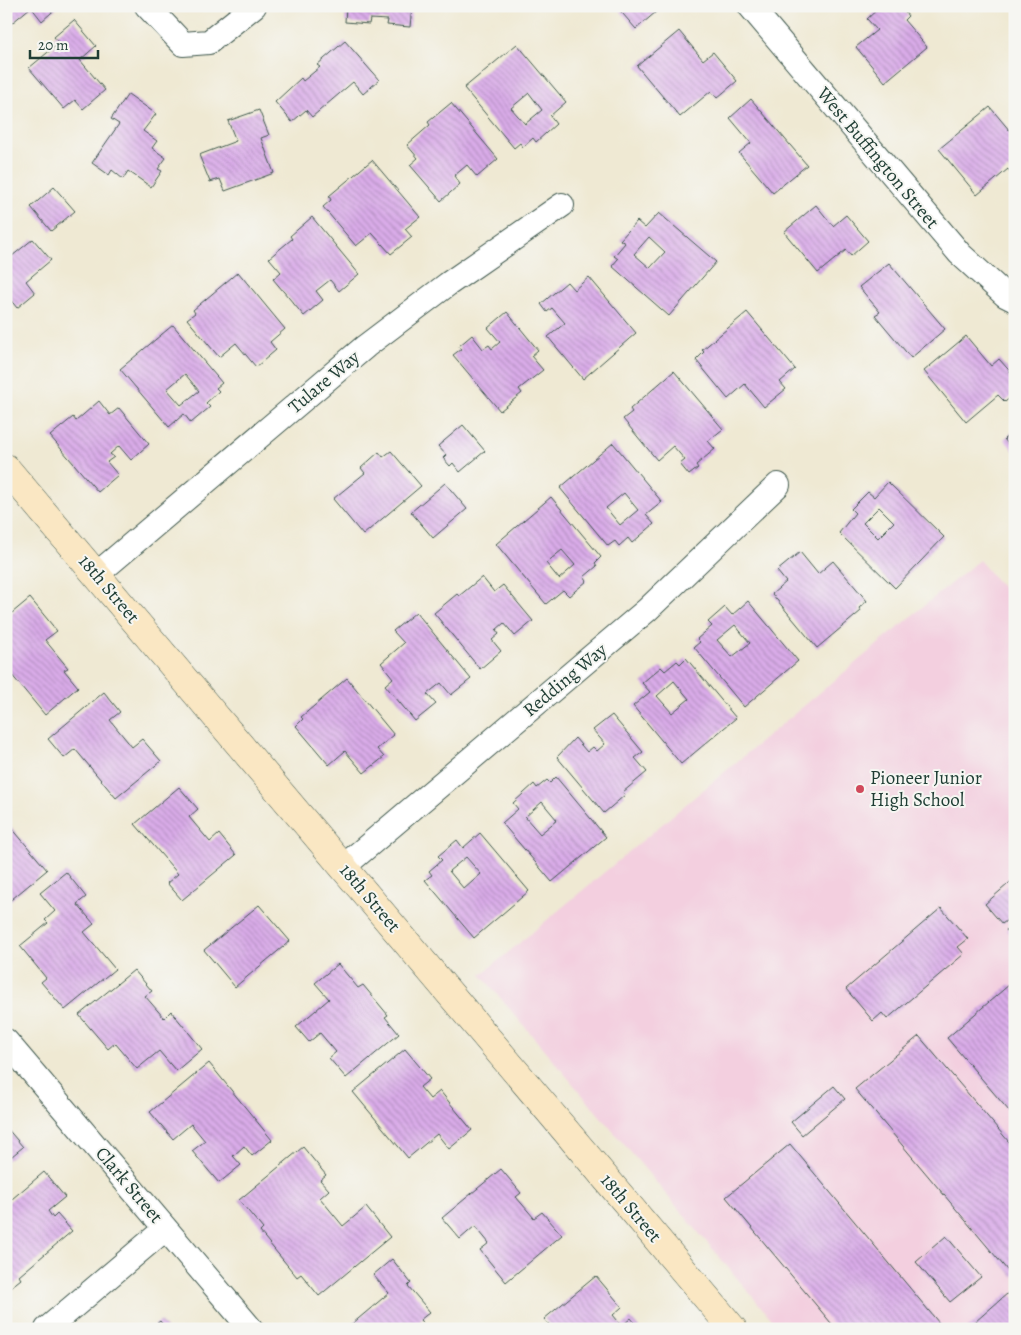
<svg xmlns="http://www.w3.org/2000/svg" width="1021" height="1335" font-family="Alegreya,serif">
<style>
.built{fill:#f3cfdf}
.building{fill:url(#building-back-hatch);fill-rule:evenodd}
.lines{fill:none;stroke-linecap:round;stroke-linejoin:round}
.street-casing{stroke:#3e574c;stroke-width:26}
.secondary-casing{stroke:#3e574c;stroke-width:29}
.street{stroke:#fff;stroke-width:24}
.secondary{stroke:#fae7c3;stroke-width:28}
.poi-dot{fill:#d1495b;stroke:#f6f6f2;stroke-width:2}
.labels{text-anchor:middle;dominant-baseline:central;stroke-width:4;stroke-linejoin:round;paint-order:stroke}
.street-label{font-size:19px;fill:#1f3d34;stroke:#f6f6f2}
.poi-label{font-size:19px;fill:#1f3d34;stroke:#f6f6f2;text-anchor:start}
</style>
<defs>
<pattern id="building-back-hatch" width="6" height="6" patternUnits="userSpaceOnUse" patternTransform="scale(1.25)"><rect width="6" height="6" fill="#daace9"/><path d="M-1 5l2 2M0 0l6 6M5-1l2 2" fill="none" stroke="#b08dbe"/></pattern>
</defs>
<rect width="100%" height="100%" fill="#f6f6f2"/>
<filter id="ink" filterUnits="userSpaceOnUse"><feTurbulence type="fractalNoise" baseFrequency=".02" numOctaves="2"/><feDisplacementMap in="SourceGraphic" scale="10" xChannelSelector="R" yChannelSelector="G"/><feConvolveMatrix kernelMatrix="1 2 1 2 8 2 1 2 1" color-interpolation-filters="sRGB"/></filter>
<filter id="wash" filterUnits="userSpaceOnUse"><feTurbulence type="fractalNoise" baseFrequency=".0096" numOctaves="4" result="noise"/><feDisplacementMap in="SourceGraphic" scale="20" xChannelSelector="R" yChannelSelector="G"/><feGaussianBlur stdDeviation="1.12" result="paint"/><feColorMatrix in="noise" values="0 0 0 0 0 0 0 0 0 0 0 0 0 0 0 0 0 1.4 0 .05"/><feComposite in="paint" operator="in"/></filter>
<g filter="url(#wash)">
<rect width="100%" height="100%" fill="#efe9d3"/>
<polygon class="built" points="979,560 1015,602 1015,1329 780,1329 481,975"/>
<g id="blocks">
<g class="building">
<polygon points="6,6 59,6 42,21 31,7 6,28"/>
<polygon points="346,6 412,6 410,27 387,25 388,20 370,19 369,24 345,22"/>
<polygon points="616,6 663,6 636,29"/>
<polygon points="881,6 900,6 908,16 904,20 927,47 885,82 856,47 877,30 867,19"/>
<polygon points="74,20 96,46 80,60 105,90 83,109 75,100 64,109 29,68 59,43 54,37"/>
<polygon points="679,31 703,60 713,52 737,81 717,98 711,91 680,117 637,66"/>
<polygon points="345,41 379,80 363,94 353,82 312,117 306,110 292,122 275,102 301,78 303,81 320,67 317,65"/>
<path d="M517,44L566,102L550,116L556,124L536,142L533,138L523,147L520,143L514,148L464,88ZM529,93L542,110L525,124L511,108Z"/>
<polygon points="128,94 156,114 143,131 157,141 152,148 166,158 158,169 162,171 151,187 128,171 123,179 112,170 109,175 92,163 119,124 111,119"/>
<polygon points="751,99 807,165 773,193 739,153 751,143 730,118"/>
<polygon points="451,103 498,159 477,177 467,165 454,176 460,184 441,201 410,165 418,158 407,145 430,125 428,122"/>
<polygon points="990,107 1010,131 1015,127 1015,178 1008,169 977,195 939,149"/>
<polygon points="259,110 269,135 261,138 274,173 225,191 220,179 210,182 199,155 236,141 228,121"/>
<polygon points="372,160 420,217 405,229 412,237 391,254 372,233 356,246 323,207 331,200 329,196"/>
<polygon points="54,187 75,211 51,231 31,207"/>
<polygon points="816,205 833,226 846,215 868,241 851,256 846,250 818,273 784,232"/>
<path d="M659,213L716,262L669,316L612,266L618,259L614,256L625,243L620,240L637,221L645,228ZM649,237L665,252L650,268L634,254Z"/>
<polygon points="312,217 359,274 339,291 330,280 316,291 323,300 304,316 273,279 281,272 269,258 292,239 290,236"/>
<polygon points="33,239 51,260 26,281 35,293 17,308 6,294 6,261"/>
<polygon points="889,263 945,329 911,358 875,315 880,312 859,287"/>
<polygon points="238,272 285,329 270,342 276,350 256,367 236,343 219,357 187,319 195,313 193,310"/>
<polygon points="589,277 636,333 583,379 548,337 565,323 552,308 547,312 541,304 567,282 574,290"/>
<polygon points="507,312 538,350 531,356 543,370 519,389 522,393 500,411 453,355 461,349 459,346 472,335 483,349 489,345 492,349 500,342 488,328"/>
<polygon points="747,312 795,369 780,382 786,389 764,407 745,384 728,399 696,360 704,352 702,350"/>
<path d="M173,325L222,383L216,388L219,391L206,403L210,407L191,423L184,414L169,427L120,369ZM185,374L199,391L181,405L167,389Z"/>
<polygon points="966,336 991,366 999,359 1015,377 1015,394 1005,402 998,395 966,422 924,371"/>
<polygon points="674,371 723,429 708,441 715,449 696,465 698,468 689,475 680,464 685,460 673,446 657,460 623,419 632,412 630,409"/>
<polygon points="99,401 110,415 119,408 149,444 131,460 119,446 110,454 114,457 107,462 118,475 98,492 50,436 73,417 76,421"/>
<polygon points="463,425 485,451 460,472 453,463 450,466 443,458 446,455 438,446"/>
<polygon points="1015,430 1015,452 1004,439"/>
<path d="M613,443L662,502L646,515L654,524L632,543L628,538L619,546L615,541L608,546L560,488ZM624,493L638,510L620,525L606,508Z"/>
<polygon points="391,451 421,486 363,535 333,499 365,473 361,468 379,452 383,457"/>
<path d="M888,482L944,537L895,588L839,533L855,513L851,509L868,492L874,497ZM879,507L894,522L878,538L863,523Z"/>
<polygon points="445,483 467,509 433,538 411,512"/>
<path d="M551,497L601,557L595,563L597,566L584,577L587,581L569,596L563,590L546,604L496,544ZM562,550L575,565L559,579L546,563Z"/>
<polygon points="800,552 818,574 833,561 867,601 859,608 861,611 817,648 772,594 786,582 777,571"/>
<polygon points="482,577 494,592 503,585 533,621 515,636 504,623 496,630 499,634 492,640 501,651 480,669 434,613 457,594 459,596"/>
<polygon points="30,598 57,631 45,640 68,668 64,670 78,687 45,715 6,668 6,618"/>
<path d="M748,601L798,661L744,707L694,647L700,642L697,639L712,626L708,622L725,607L732,615ZM735,625L750,643L732,657L717,640Z"/>
<polygon points="416,612 471,679 451,695 441,683 427,694 436,704 415,721 385,685 393,678 381,663 404,643 393,631"/>
<path d="M686,658L736,718L681,764L633,706L650,692L642,683L661,667L665,671L677,661L680,664ZM674,681L689,699L672,713L657,696Z"/>
<polygon points="347,678 394,735 377,749 384,757 364,773 345,751 329,765 296,726 303,719 301,717"/>
<polygon points="104,692 120,712 110,720 132,747 142,739 161,761 116,798 75,749 64,758 48,739"/>
<polygon points="612,715 643,752 635,758 647,772 623,792 625,795 604,813 557,757 575,738 587,752 593,747 597,751 605,744 593,730"/>
<path d="M556,777L606,837L552,882L502,823L518,809L513,803L534,784L537,788L547,780L550,783ZM542,802L557,820L540,834L525,817Z"/>
<polygon points="179,787 198,809 189,817 210,842 219,834 236,855 182,900 167,883 178,874 135,824"/>
<polygon points="6,821 47,870 6,904"/>
<path d="M480,833L529,891L474,938L425,880L432,875L429,871L442,860L438,856L457,840L463,848ZM466,857L481,874L464,889L449,871Z"/>
<polygon points="66,872 86,897 77,904 94,924 84,932 115,969 65,1010 41,982 46,978 20,946 48,923 45,920 55,911 40,893"/>
<polygon points="1015,878 1015,914 1002,924 985,904"/>
<polygon points="259,905 290,941 235,987 204,950"/>
<polygon points="941,908 968,939 958,947 964,954 887,1019 882,1013 873,1021 846,989"/>
<polygon points="1015,922 1015,940 1006,930"/>
<polygon points="338,964 358,988 363,985 388,1015 385,1017 399,1034 346,1078 329,1058 336,1052 320,1033 309,1042 296,1027 329,999 315,983"/>
<polygon points="134,970 152,991 145,996 164,1018 171,1011 202,1049 176,1071 159,1051 137,1069 115,1043 108,1049 79,1015"/>
<polygon points="1010,984 1015,990 1015,1118 947,1038"/>
<polygon points="919,1036 1015,1149 1015,1275 1013,1277 855,1089"/>
<polygon points="405,1049 430,1079 420,1087 430,1099 440,1091 472,1130 449,1149 437,1134 408,1158 353,1092"/>
<polygon points="209,1063 272,1140 252,1156 244,1146 233,1156 241,1165 219,1183 192,1151 205,1141 191,1124 173,1139 150,1112"/>
<polygon points="834,1086 845,1099 802,1135 791,1122"/>
<polygon points="6,1127 23,1147 6,1161"/>
<polygon points="790,1144 944,1329 836,1329 726,1197"/>
<polygon points="303,1147 326,1175 320,1180 329,1190 320,1198 343,1226 366,1207 390,1237 319,1296 301,1274 297,1277 260,1232 263,1229 239,1200"/>
<polygon points="501,1169 521,1193 516,1197 534,1218 542,1212 562,1235 506,1282 480,1250 489,1243 475,1226 460,1239 442,1218"/>
<polygon points="44,1172 65,1197 48,1211 53,1218 57,1214 72,1231 19,1276 21,1279 6,1291 6,1204"/>
<polygon points="946,1236 981,1277 950,1302 916,1262"/>
<polygon points="392,1259 411,1283 408,1286 430,1312 420,1320 428,1329 346,1329 389,1293 373,1275"/>
<polygon points="596,1276 622,1307 613,1315 622,1326 631,1318 640,1329 553,1329 544,1319"/>
<polygon points="1008,1293 1015,1299 1015,1329 967,1329"/>
<polygon points="160,1321 166,1329 150,1329"/>
</g>
</g>
</g>
<g filter="url(#ink)">
<use href="#blocks" fill-opacity="0" stroke="#3e574c" stroke-width="1"/>
<g class="lines">
<defs>
<g id="street">
<polyline points="147,6 183,44 209,42 254,6"/>
<polyline points="750,6 960,254 1005,295 1015,300"/>
<polyline points="97,574 366,346 448,284 562,205"/>
<polyline points="343,867 647,610 778,485"/>
<polyline points="6,1041 251,1329"/>
<polyline points="47,1329 165,1229"/>
</g>
<polyline id="secondary" points="6,468 733,1329"/>
</defs>
<use href="#street" class="street-casing"/>
<use href="#secondary" class="secondary-casing"/>
<use href="#street" class="street"/>
<use href="#secondary" class="secondary"/>
</g>
</g>
<circle class="poi-dot" cx="860" cy="789" r="5"/>
<g class="labels">
<g class="street-label">
<text transform="translate(878 158) rotate(50)">West Buffington Street</text>
<text transform="translate(324 382) rotate(-40)">Tulare Way</text>
<text transform="translate(109 589) rotate(50)">18th Street</text>
<text transform="translate(565 680) rotate(-40)">Redding Way</text>
<text transform="translate(370 898) rotate(50)">18th Street</text>
<text transform="translate(129 1185) rotate(50)">Clark Street</text>
<text transform="translate(631 1208) rotate(50)">18th Street</text>
</g>
<g class="poi-label">
<text x="870" y="778">Pioneer Junior<tspan x="870" dy="22">High School</tspan></text>
</g>
</g>
<rect width="1021" height="1335" fill="none" stroke="#f6f6f2" stroke-width="25"/>
<path d="M30 50v8h68v-8" fill="none" stroke="#1f3d34" stroke-width="2.5"/>
<text x="38" y="50" font-size="15" fill="#1f3d34" stroke="#f6f6f2" stroke-width="4" paint-order="stroke">20 m</text>
</svg>
